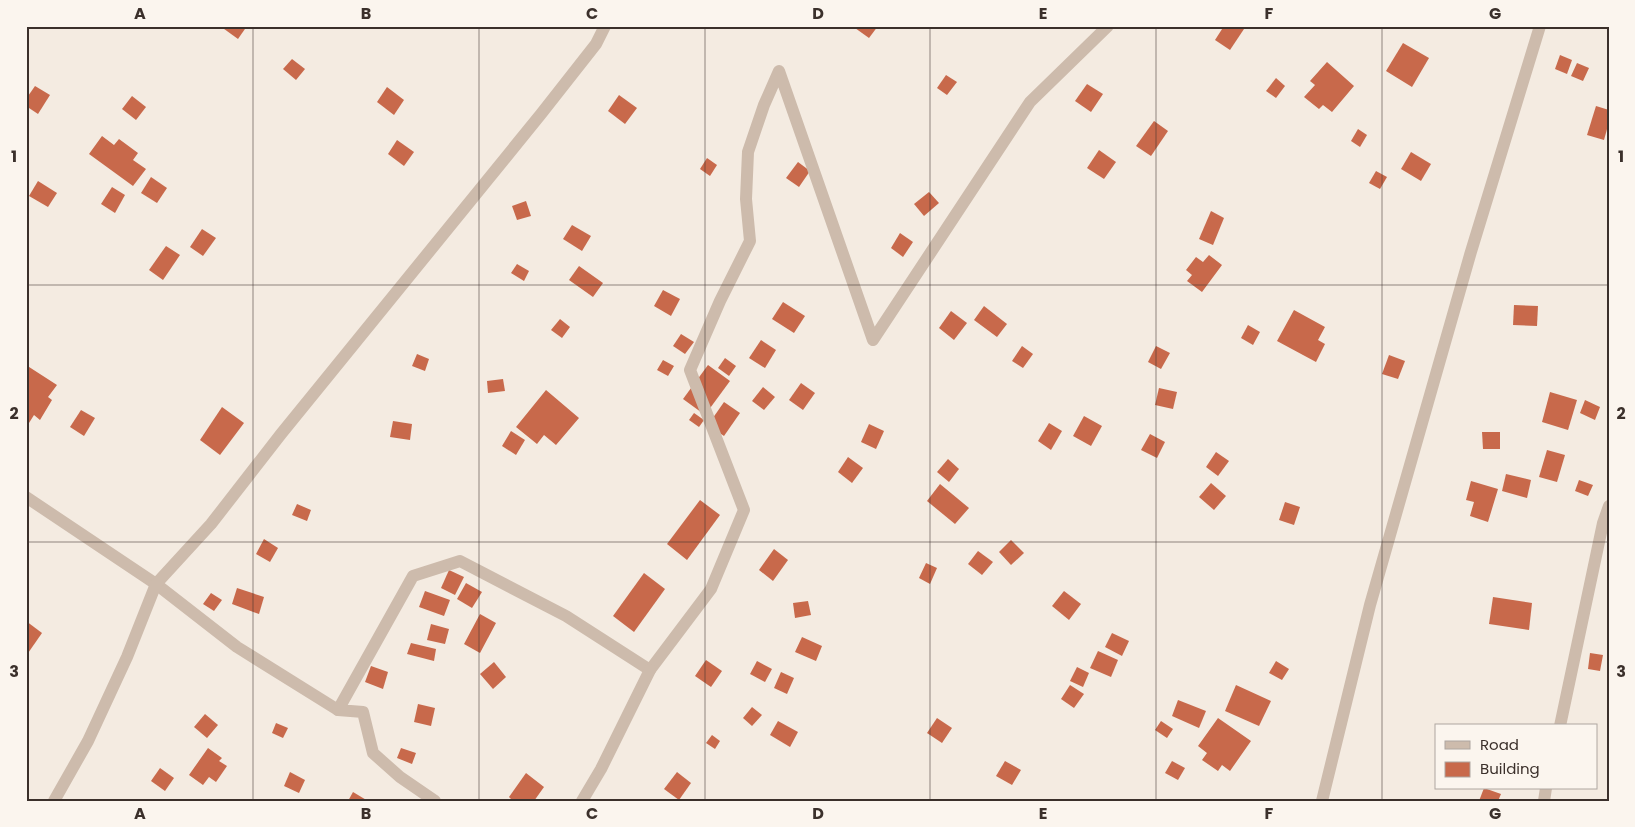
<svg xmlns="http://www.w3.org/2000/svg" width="1635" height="827" font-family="Poppins,sans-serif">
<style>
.building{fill:#c8694b}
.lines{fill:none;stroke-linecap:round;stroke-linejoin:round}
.minor{stroke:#cdbbac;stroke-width:12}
.grid{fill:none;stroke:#3b302b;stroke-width:1;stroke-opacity:0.55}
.neatline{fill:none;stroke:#3b302b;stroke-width:2}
.grid-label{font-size:16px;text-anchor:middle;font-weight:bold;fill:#3b302b}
</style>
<rect width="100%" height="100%" fill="#f4ebe1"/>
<g class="building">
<polygon points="220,26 247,26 238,39"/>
<polygon points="856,26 878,26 869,38 855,28"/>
<polygon points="1224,26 1246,26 1230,50 1215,40"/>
<polygon points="1403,43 1429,58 1412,87 1386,71"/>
<polygon points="1560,55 1572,60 1567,74 1555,69"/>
<polygon points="292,59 305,69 296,80 283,69"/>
<polygon points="1327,62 1354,86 1332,112 1323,105 1319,109 1304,97 1315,85 1310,81"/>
<polygon points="1577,63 1589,68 1583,81 1571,76"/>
<polygon points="946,75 957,82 947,95 937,88"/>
<polygon points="1276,78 1285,86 1276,98 1266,91"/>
<polygon points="1087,84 1103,94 1091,112 1075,101"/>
<polygon points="35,86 50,95 38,114 26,106 26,99"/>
<polygon points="387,87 404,100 394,115 377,102"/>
<polygon points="619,95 637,108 625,124 608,111"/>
<polygon points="132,96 146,107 136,120 122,109"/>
<polygon points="1596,106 1609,110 1609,122 1604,140 1587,135"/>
<polygon points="1154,121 1168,131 1151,156 1136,146"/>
<polygon points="1358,129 1367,135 1360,147 1351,141"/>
<polygon points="102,136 114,145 119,139 138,153 133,160 146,169 133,186 89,154"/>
<polygon points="397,140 414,152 404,166 388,154"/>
<polygon points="1099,150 1116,162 1104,179 1087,168"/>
<polygon points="1411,152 1431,164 1421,181 1401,169"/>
<polygon points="707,158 717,165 710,176 700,169"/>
<polygon points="798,162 810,171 799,187 786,178"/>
<polygon points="1376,171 1387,177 1380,189 1369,183"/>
<polygon points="151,177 167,188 157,203 141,193"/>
<polygon points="38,181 57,193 48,207 29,196"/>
<polygon points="112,187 125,195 115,213 101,204"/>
<polygon points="929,192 939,203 924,216 914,204"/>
<polygon points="526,201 531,216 517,220 512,206"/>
<polygon points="1211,211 1224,218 1213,245 1199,239"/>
<polygon points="572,225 591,236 582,251 563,239"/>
<polygon points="202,229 216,238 203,256 190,247"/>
<polygon points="900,233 913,242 903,257 891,248"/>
<polygon points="166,246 180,255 163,280 149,270"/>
<polygon points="1209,255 1222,265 1202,292 1187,281 1192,275 1186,270 1196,257 1203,262"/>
<polygon points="517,264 529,271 524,281 511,273"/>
<polygon points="579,266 603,283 593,297 569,280"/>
<polygon points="663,290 680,299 671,316 654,306"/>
<polygon points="783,302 805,316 794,333 772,319"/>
<polygon points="1514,305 1538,306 1537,326 1513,325"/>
<polygon points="984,306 1007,324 997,337 974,320"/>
<polygon points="1294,310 1325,327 1318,340 1325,344 1316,362 1277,341"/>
<polygon points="951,311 967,323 954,340 939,328"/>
<polygon points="560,319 570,327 562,338 551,330"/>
<polygon points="1248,325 1260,332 1253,345 1241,338"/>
<polygon points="681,334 694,342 685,354 673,346"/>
<polygon points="761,340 776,350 765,368 749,358"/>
<polygon points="1022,346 1033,354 1023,368 1012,361"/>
<polygon points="1156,346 1170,353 1161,369 1148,362"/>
<polygon points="417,354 429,359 425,371 412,366"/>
<polygon points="1389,355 1405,361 1398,379 1382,374"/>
<polygon points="725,358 736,366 729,376 718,368"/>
<polygon points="663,360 674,366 668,376 657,370"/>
<polygon points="26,365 57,385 48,397 52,400 40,420 34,415 29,423 26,421"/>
<polygon points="708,365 730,381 705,415 683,399"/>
<polygon points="503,379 505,391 488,393 487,381"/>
<polygon points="801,383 815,393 803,410 789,400"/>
<polygon points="763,387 775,397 764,410 752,401"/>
<polygon points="1159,388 1177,392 1173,409 1155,405"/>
<polygon points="546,390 579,418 556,445 544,435 537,444 516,427"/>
<polygon points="1550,392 1577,400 1568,430 1542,422"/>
<polygon points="1585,400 1600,407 1595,420 1580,413"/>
<polygon points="724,402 740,413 724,436 708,425"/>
<polygon points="222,407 244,423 220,455 200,440"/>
<polygon points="81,410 95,418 84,436 70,427"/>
<polygon points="694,413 704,420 699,427 689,420"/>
<polygon points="1084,416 1102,426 1091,446 1073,436"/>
<polygon points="393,421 412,424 410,440 390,437"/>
<polygon points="1049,423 1062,431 1051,450 1038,441"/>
<polygon points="869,424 884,431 876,449 861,442"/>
<polygon points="511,431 525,440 516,455 502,446"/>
<polygon points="1482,432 1500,432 1500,449 1483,449"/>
<polygon points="1150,434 1165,442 1157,458 1141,450"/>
<polygon points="1547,450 1565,455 1557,482 1539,477"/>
<polygon points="1216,452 1229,461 1218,476 1206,467"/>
<polygon points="848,457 863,468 852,483 838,472"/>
<polygon points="948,459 959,469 949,482 937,472"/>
<polygon points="1506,474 1531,480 1527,498 1502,491"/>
<polygon points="1579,480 1593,485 1588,496 1575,491"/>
<polygon points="1471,481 1498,489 1488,522 1470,516 1474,502 1466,500"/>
<polygon points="1211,483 1226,496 1214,510 1199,497"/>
<polygon points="940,484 969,508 955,524 927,501"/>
<polygon points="700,500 720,515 687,560 667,544"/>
<polygon points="1285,502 1300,507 1294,525 1279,520"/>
<polygon points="297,504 311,510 307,521 292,515"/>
<polygon points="264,539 278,548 270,562 256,554"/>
<polygon points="1011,540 1024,553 1011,565 999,552"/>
<polygon points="774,549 788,560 773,581 759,570"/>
<polygon points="978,551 993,562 982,575 968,564"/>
<polygon points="926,563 937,568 930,584 919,578"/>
<polygon points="449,570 464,577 455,595 441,588"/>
<polygon points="644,573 665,589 634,632 613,616"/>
<polygon points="466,583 482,592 472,608 457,599"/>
<polygon points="237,588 264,597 259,614 232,604"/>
<polygon points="425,591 450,600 444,616 419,607"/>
<polygon points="1064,591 1081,604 1069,620 1052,606"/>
<polygon points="211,593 222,600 214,611 203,604"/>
<polygon points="1493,597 1532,603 1529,630 1489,624"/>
<polygon points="808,601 811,615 795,618 793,603"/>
<polygon points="480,614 496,623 480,653 464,644"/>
<polygon points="26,621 42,633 26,656"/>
<polygon points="431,624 449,629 445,644 427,640"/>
<polygon points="1112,633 1129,641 1122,656 1105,647"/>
<polygon points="802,637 822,646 816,661 795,652"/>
<polygon points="411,643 436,649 434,661 407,654"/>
<polygon points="1098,651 1118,660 1111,677 1090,668"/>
<polygon points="1590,653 1603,655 1600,671 1588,669"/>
<polygon points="706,660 722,671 711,687 695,676"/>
<polygon points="757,661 772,669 765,682 750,674"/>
<polygon points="1276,661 1289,669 1282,680 1269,673"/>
<polygon points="494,662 506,677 493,689 480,674"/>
<polygon points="371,666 388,672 383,689 365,682"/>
<polygon points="1077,667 1089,673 1083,687 1070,681"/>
<polygon points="781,672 794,678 787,694 774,688"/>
<polygon points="1070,685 1084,694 1074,708 1061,699"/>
<polygon points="1236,685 1271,701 1259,726 1225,711"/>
<polygon points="1178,700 1206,711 1199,728 1172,716"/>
<polygon points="418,704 435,708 431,726 414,722"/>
<polygon points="752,707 762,715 752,726 743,718"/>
<polygon points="205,714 218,725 207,738 194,727"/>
<polygon points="937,718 952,728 942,743 927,733"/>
<polygon points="1218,718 1251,741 1230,771 1222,765 1218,771 1202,760 1207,753 1198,746"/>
<polygon points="778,721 798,732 790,747 770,735"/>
<polygon points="1161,721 1173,729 1167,738 1155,730"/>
<polygon points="276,723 288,728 283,738 272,733"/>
<polygon points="712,735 720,741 715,749 706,743"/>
<polygon points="208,748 222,758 219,761 227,766 216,782 209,777 203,785 189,775"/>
<polygon points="401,748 416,753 412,764 397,758"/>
<polygon points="1005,761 1021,770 1012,785 996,776"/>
<polygon points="1172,761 1185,768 1178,780 1165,773"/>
<polygon points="160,768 174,778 165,791 151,781"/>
<polygon points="290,772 305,780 299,793 284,786"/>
<polygon points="677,772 691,783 679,800 664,789"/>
<polygon points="526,773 544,787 534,801 513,801 509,797"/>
<polygon points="1484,788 1501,794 1498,801 1479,801"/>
<polygon points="353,792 368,801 348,801"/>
</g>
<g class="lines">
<g class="minor">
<polyline points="26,497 156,584 237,647 338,710"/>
<polyline points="1560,726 1603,523 1609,506"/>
<polyline points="54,801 88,741 127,657 156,584 211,524 281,434 541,114 596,44 605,26"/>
<polyline points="435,801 400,777 373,753 363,712 338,710 413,576 460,561 566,616 650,670 711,589 744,510 690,370 720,301 750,241 746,199 748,152 764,105 779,71 873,340 1030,102 1108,26"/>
<polyline points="582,801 601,769 650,670"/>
<polyline points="1322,801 1370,605 1470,255 1540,26"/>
<polyline points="1544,801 1546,788"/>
</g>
</g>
<path class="grid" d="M253,26V801M479,26V801M705,26V801M930,26V801M1156,26V801M1382,26V801M26,285H1609M26,542H1609"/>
<rect width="1635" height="827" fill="none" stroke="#fbf5ee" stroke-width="55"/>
<rect x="1435" y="724" width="162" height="65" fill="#fbf5ee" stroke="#aea6a0"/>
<rect x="1445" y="741" width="25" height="8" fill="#cdbbac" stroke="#aea6a0"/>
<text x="1480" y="750" font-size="15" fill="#3b302b">Road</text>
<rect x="1445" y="762" width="25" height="15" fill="#c8694b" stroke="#aea6a0"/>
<text x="1480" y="774" font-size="15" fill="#3b302b">Building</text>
<rect x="28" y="28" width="1580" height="772" class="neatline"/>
<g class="grid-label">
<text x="140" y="19">A</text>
<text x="366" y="19">B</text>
<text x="592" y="19">C</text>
<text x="818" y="19">D</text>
<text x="1043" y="19">E</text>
<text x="1269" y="19">F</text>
<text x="1495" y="19">G</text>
<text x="14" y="162">1</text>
<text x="1621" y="162">1</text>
<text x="14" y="419">2</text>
<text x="1621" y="419">2</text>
<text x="14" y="677">3</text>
<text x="1621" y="677">3</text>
<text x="140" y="819">A</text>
<text x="366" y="819">B</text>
<text x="592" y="819">C</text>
<text x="818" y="819">D</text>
<text x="1043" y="819">E</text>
<text x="1269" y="819">F</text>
<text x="1495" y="819">G</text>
</g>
</svg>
